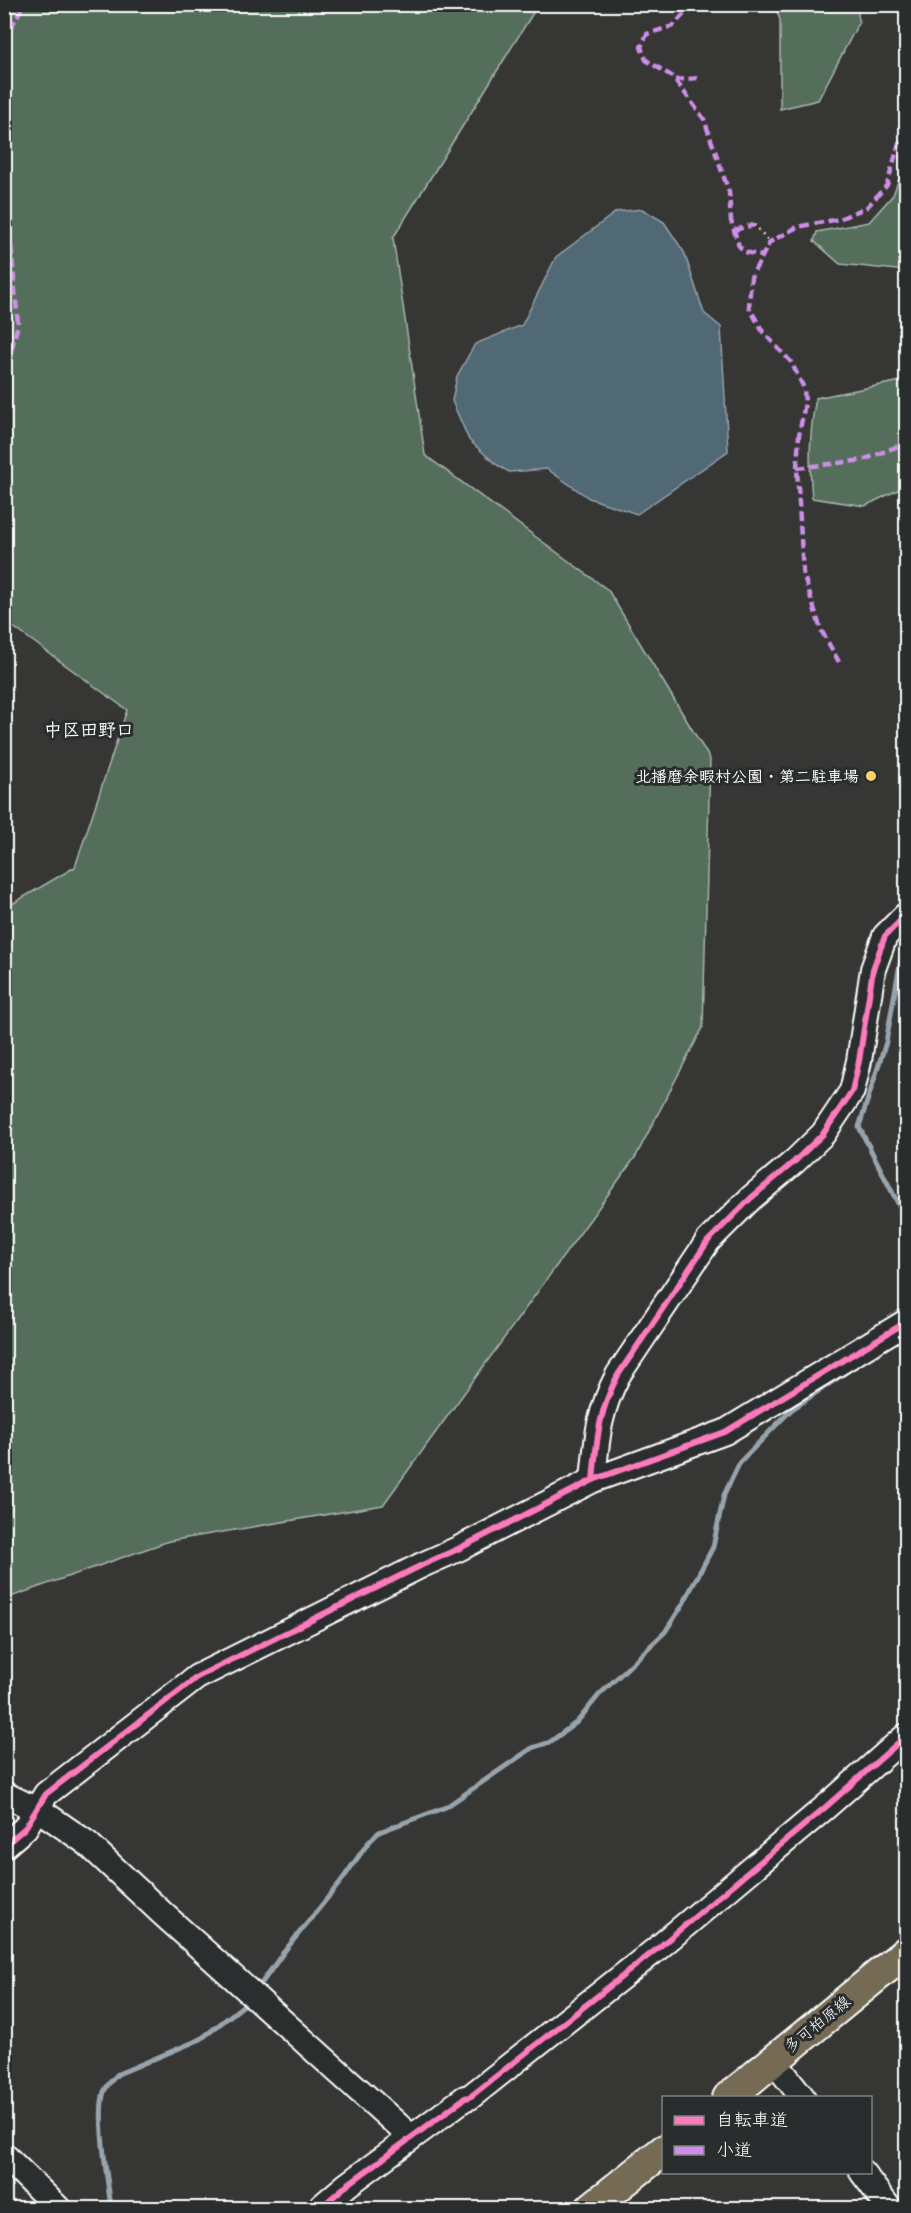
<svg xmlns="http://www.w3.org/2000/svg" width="911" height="2213" font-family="Sriracha,'Klee One',sans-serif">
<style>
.green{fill:#546e5c;stroke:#aab6ae;stroke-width:1.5}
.water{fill:#516775;stroke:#97a4ac;stroke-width:1.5}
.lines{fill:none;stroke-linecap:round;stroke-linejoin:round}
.stream{stroke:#97a4ac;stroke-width:5}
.minor-casing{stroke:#fff;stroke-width:28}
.major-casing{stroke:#fff;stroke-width:34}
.path{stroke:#fff;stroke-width:3;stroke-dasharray:1.5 4.5;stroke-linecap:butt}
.minor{stroke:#2a2d2e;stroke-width:24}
.major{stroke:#746b52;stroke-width:30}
.quiet{stroke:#ce8fe9;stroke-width:4.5;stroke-dasharray:9 4.5;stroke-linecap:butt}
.cycleway-casing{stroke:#2a2d2e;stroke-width:10}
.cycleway{stroke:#fd7abc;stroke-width:6}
.poi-dot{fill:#ffd166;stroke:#2a2d2e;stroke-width:2}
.labels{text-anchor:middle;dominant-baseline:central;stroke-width:6;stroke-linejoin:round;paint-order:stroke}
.poi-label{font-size:16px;font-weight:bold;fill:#fff;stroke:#2a2d2e;text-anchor:end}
.street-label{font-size:16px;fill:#fff;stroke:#2a2d2e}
.neighbourhood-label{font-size:18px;font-weight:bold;fill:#fff;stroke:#2a2d2e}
</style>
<rect width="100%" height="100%" fill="#363634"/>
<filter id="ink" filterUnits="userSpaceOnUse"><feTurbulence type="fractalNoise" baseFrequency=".0167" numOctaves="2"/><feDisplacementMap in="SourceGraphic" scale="12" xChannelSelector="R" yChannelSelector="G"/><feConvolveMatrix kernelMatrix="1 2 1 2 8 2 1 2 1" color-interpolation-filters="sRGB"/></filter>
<g filter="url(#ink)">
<g class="green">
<polygon points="5,4 538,5 393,238 425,455 608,590 710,759 703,1027 636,1156 383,1505 169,1541 5,1599 5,908 75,867 127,710 9,624 5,624"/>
<polygon points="775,5 857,5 859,22 818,100 780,109 780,20"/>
<polygon points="906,160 906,271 840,264 814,241 817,232 869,222 893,195"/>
<path d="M906,380V486L865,506L812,498C809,462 809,434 816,398Z"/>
</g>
<polygon class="water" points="642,209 664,222 684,252 704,313 721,327 728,451 637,514 589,498 547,469 509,472 497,465 469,440 452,401 457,376 475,344 522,325 556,257 616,212"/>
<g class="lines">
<g class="stream">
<polyline points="906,930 886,1042 859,1127 906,1219"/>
<polyline points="256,1991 283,1953 342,1880 368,1843 379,1832 446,1807 532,1748 550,1742 577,1722 599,1695 665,1632 683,1604 713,1547 724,1495 740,1462 791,1410 848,1371"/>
<path d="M111,2208C108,2180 96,2117 104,2092C107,2084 112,2080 118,2074L201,2039L249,2001"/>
</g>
<defs>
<g id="minor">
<path d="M593,1480C597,1439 598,1413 618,1375L708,1241L751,1198L795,1161L823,1134L852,1091L859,1061L873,969L885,936L906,915"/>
<polyline points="4,1794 45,1814 87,1843 164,1915 411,2137"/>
<polyline points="4,1846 25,1828 46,1794 197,1677 422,1565 458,1549 593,1480 725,1432 906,1322"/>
<polyline points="773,2060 803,2098"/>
<polyline points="4,2155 58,2208"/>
<polyline points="862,2172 889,2208"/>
<polyline points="320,2208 347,2185 465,2098 470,2097 658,1948 828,1805 906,1736"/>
</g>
<g id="major">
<polyline points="728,2098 906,1952"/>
<polyline points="591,2208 664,2150"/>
</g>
</defs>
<use href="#minor" class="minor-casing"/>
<use href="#major" class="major-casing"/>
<polyline class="path" points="754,225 770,242"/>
<use href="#minor" class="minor"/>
<use href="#major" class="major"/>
<g class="quiet">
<polyline points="693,4 673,26 647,34 641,47 646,60 673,77 704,119 729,192 731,221 739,246 745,252 762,256"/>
<polyline points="728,4 740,4"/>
<polyline points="4,40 24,4"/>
<polyline points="675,80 699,78"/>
<polyline points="4,166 18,324 11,352 4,361"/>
<polyline points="734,230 754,225"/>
<polyline points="797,468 863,460 906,443"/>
<polyline points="839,662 821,630 803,573 797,468 799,435 805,403 804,388 791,362 763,332 749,307 751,277 770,242 797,227 839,219 867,207 887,185 899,143 906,134"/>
</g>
<defs>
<g id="cycleway">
<path d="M593,1480C597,1439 598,1413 618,1375L708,1241L751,1198L795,1161L823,1134L852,1091L859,1061L873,969L885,936L906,915"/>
<polyline points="4,1846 25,1828 46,1794 197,1677 422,1565 458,1549 593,1480 725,1432 906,1322"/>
<polyline points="320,2208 347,2185 465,2098 470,2097 658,1948 828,1805 906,1736"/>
</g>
</defs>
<use href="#cycleway" class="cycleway-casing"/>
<use href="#cycleway" class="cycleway"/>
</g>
</g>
<circle class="poi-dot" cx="871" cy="776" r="6"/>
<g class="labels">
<g class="poi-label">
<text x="859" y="776">北播磨余暇村公園・第二駐車場</text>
</g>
<g class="street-label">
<text transform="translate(817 2024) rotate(-39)">多可柏原線</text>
</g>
<g class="neighbourhood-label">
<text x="89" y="730">中区田野口</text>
</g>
</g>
<rect width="911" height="2213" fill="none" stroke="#2a2d2e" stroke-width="24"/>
<rect x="12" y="12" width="887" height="2189" fill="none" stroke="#fff" stroke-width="2" filter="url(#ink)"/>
<rect x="662" y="2096" width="210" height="78" fill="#2a2d2e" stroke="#7f8182" stroke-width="1.5"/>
<rect x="674" y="2116" width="30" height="9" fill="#fd7abc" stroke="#7f8182" stroke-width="1.5"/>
<text x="716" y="2126" font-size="18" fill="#ffffff">自転車道</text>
<rect x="674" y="2146" width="30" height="9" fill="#ce8fe9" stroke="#7f8182" stroke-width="1.5"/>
<text x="716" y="2156" font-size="18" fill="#ffffff">小道</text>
</svg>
